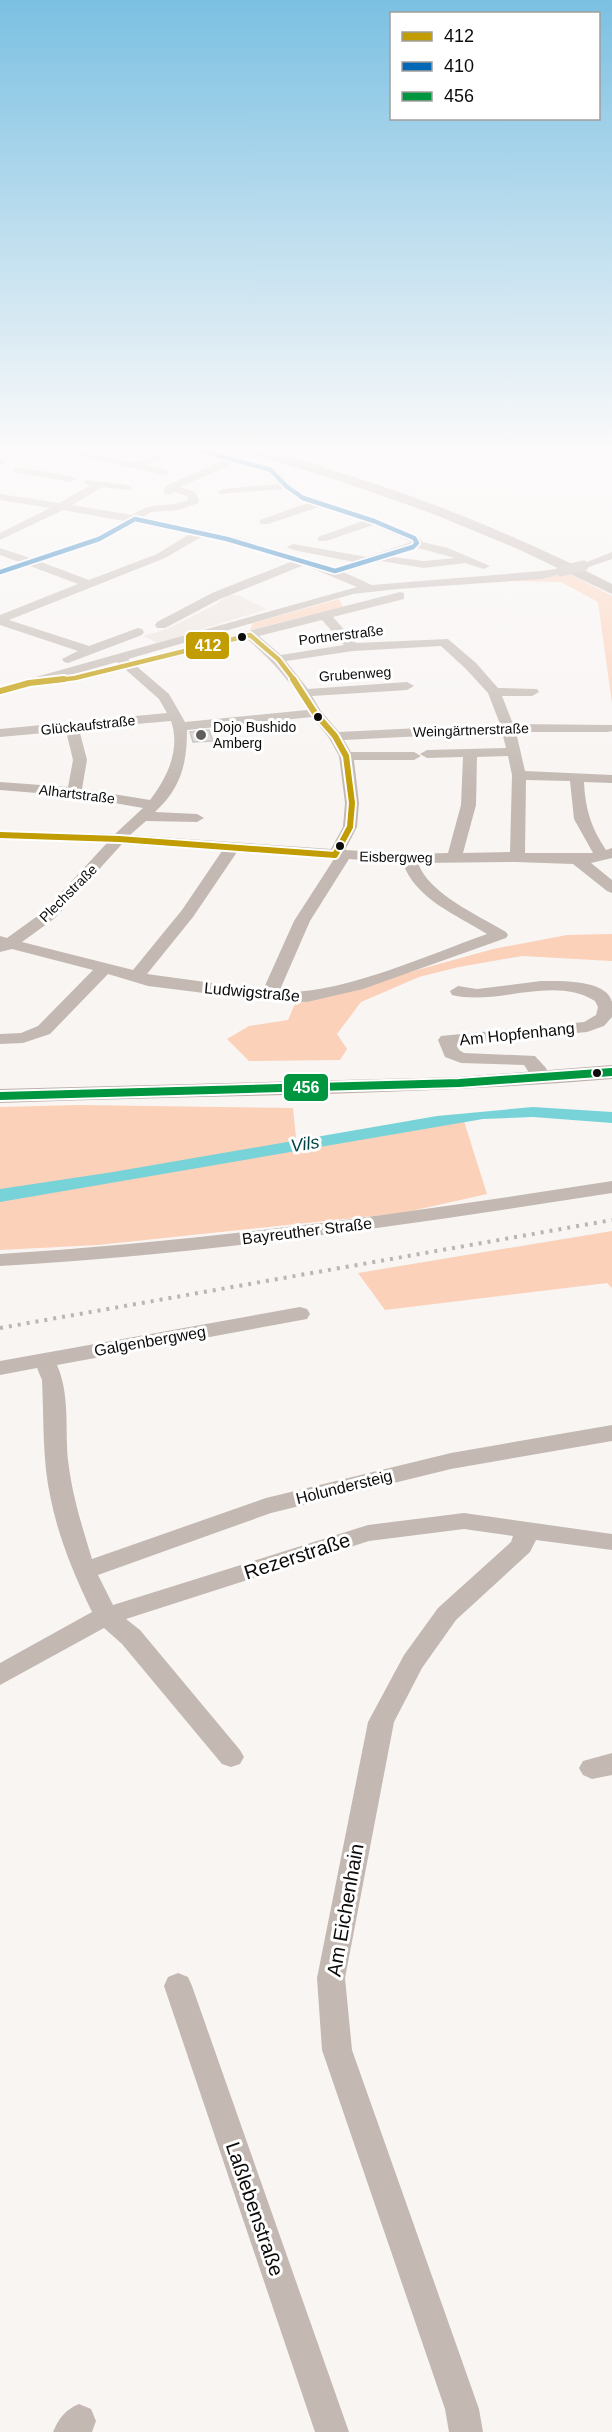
<svg xmlns="http://www.w3.org/2000/svg" width="612" height="2432" font-family="Arial,sans-serif">
<style>
.built{fill:#ede4de}
.green{fill:#fbd1b9}
.water{fill:#77d3d8}
.building{fill:#dbd8d6;stroke:#c2bfbd;stroke-width:1.5}
.lines{fill:none;stroke-linecap:round;stroke-linejoin:round}
.minor{fill:#c3b9b2;fill-rule:evenodd}
.major{fill:#bcafa8;fill-rule:evenodd}
.rail{stroke:#bcb6b2;stroke-width:4;stroke-dasharray:3 6;stroke-linecap:butt}
.minor-bridge{stroke:#c3b9b2;stroke-width:11}
.bus-1-far1-casing{stroke:#fff;stroke-width:8}
.bus-1-casing{stroke:#fff;stroke-width:10}
.bus-2-casing{stroke:#fff;stroke-width:8}
.bus-3-casing{stroke:#fff;stroke-width:12}
.bus-1-far1{stroke:#c29c03;stroke-width:4.5}
.bus-1{stroke:#c29c03;stroke-width:6}
.bus-2{stroke:#0068b4;stroke-width:4.5}
.bus-3{stroke:#00963f;stroke-width:8}
.bus-dot{fill:#0e0c0b;stroke:#fff;stroke-width:2}
.poi-dot{fill:#605e5c;stroke:#fff;stroke-width:2}
.labels{text-anchor:middle;dominant-baseline:central;stroke-width:6;stroke-linejoin:round;paint-order:stroke}
.far-street-label{font-size:14px;fill:#0e0c0b;stroke:#fff}
.far-poi-label{font-size:14px;fill:#0e0c0b;stroke:#fff;text-anchor:start}
.street-label{font-size:16px;fill:#0e0c0b;stroke:#fff}
.water-label{font-size:18px;font-style:italic;fill:#024044;stroke:#fff}
.near-street-label{font-size:20px;fill:#0e0c0b;stroke:#fff}
.line-badge{stroke:#fff;stroke-width:2}
.badge-label{font-size:16px;text-anchor:middle;font-weight:bold;fill:#fff}
</style>
<rect width="100%" height="100%" fill="#f8f5f3"/>
<polygon class="built" points="229,595 238,595 267,609 158,643 143,636 167,629 211,607"/>
<g class="green">
<polygon points="570,574 612,596 612,704 598,602 561,582 508,581"/>
<polygon points="339,599 343,607 250,630 253,623"/>
<polygon points="612,934 612,961 522,956 459,967 419,977 361,1002 337,1034 347,1049 340,1060 249,1061 227,1039 249,1026 288,1020 295,1004 493,949 567,935"/>
<polygon points="78,1105 293,1108 296,1138 291,1139 292,1149 463,1118 487,1194 402,1213 98,1245 0,1250 0,1107"/>
<polygon points="612,1231 612,1288 607,1283 385,1310 358,1273"/>
</g>
<polygon class="water" points="533,1107 612,1112 612,1123 533,1117 483,1119 0,1202 0,1189 113,1172 437,1116"/>
<polygon class="building" points="209,730 213,741 193,742 190,732"/>
<g class="lines">
<g class="minor">
<path d="M67,450C85,450 126,464 137,462C153,459 160,450 178,450L147,465L168,470V474L164,475L67,453Z"/>
<path d="M193,450H209L275,468L290,484L307,496L378,519L421,539L422,542L448,548L490,566L484,569L465,563L424,568L381,561L343,572L372,585L542,571L561,568L567,571L565,573L542,579L397,589L353,594L128,659L169,694L185,722L307,710C291,681 271,660 247,639L170,659L164,655L166,652L400,592L404,593V599L333,617L356,643L448,639L476,663L498,688L537,689L539,692L532,696H502L513,724L612,725V731L608,732H516L525,771L612,775V783L584,782C585,808 591,828 606,850L612,848V858L591,863L612,880V893L607,891L573,864L515,862L418,863C429,894 478,915 506,932L508,935L506,938L363,989L307,1002L269,1001L148,986L108,974L50,1034L23,1043L0,1044V1034L21,1033L38,1026L93,970L12,949L0,952V936L7,938L43,912L107,843L0,839V831L115,834L143,808L74,796L0,790V782L68,787L73,760L66,731L0,737V729L167,713L159,699L117,662L0,695V687L357,587L304,565L220,599L165,628H157L155,625L157,622L212,593L293,561L203,536L165,558L9,620L89,646L138,628L142,629L144,632L142,635L68,663L64,662L62,659L78,651L0,625V615L78,584L30,566L0,575V568L19,562L0,555V548L30,558L95,537L124,521L63,510L0,540V533L50,508L0,500V494L59,503L91,485L85,484V480L127,485L131,486V490L103,487L72,505L132,515C154,500 165,509 188,500L187,496L174,492L168,495L163,492L166,486L224,460ZM235,463L267,472L278,484L223,489L218,492L219,494L284,489L299,500L308,503L260,520V524H268L319,507L363,521L318,537V541H326L373,525L411,542L367,557L293,544L287,547L293,550L354,562L333,568L239,538L143,517L151,512L179,510L198,503L199,501L195,492L180,487ZM136,523L191,533L157,554L89,580L41,562L103,541ZM418,548L455,558L424,561L393,557ZM322,620L344,645L281,655L259,636ZM441,646L466,669L488,693L500,724L339,732L321,711L312,696L407,690L414,686L407,682L308,689L286,661L353,651ZM312,717L329,738L339,756L345,803L343,827L331,849L130,835L146,821L197,822L204,818L197,814L155,812C181,788 187,764 187,730ZM171,721C181,749 167,778 150,800L82,789L87,760L79,729ZM502,732L506,748L427,750L420,754L427,758L463,757L461,805L448,853L409,854L345,850L357,827L359,803L354,760H414L421,756L414,752H351L344,740ZM508,756L512,775L510,852L463,853L476,805L477,757ZM526,780L570,781L574,819L593,853H525ZM122,844L222,851L182,910L133,970L22,942L55,918ZM237,852L334,859L294,921L263,990L147,974L193,917ZM349,859L403,863C415,899 457,915 487,934C427,955 341,995 279,992L310,921Z"/>
<polygon points="0,459 5,460 5,464 0,465"/>
<polygon points="18,467 71,476 76,479 71,482 14,472 13,470"/>
<polygon points="612,552 612,559 583,569 577,566"/>
<path d="M541,981C559,981 607,979 612,1002C612,1006 612,1012 612,1017L604,1026L587,1032L457,1044L459,1050L464,1053L535,1056L546,1068L551,1079L548,1083H536L524,1065L461,1063L445,1057L438,1040L441,1036L584,1022L596,1015L598,1007L595,1001C553,975 498,1006 452,995L450,991L458,986L477,989Z"/>
<path d="M612,1181V1193C409,1225 206,1254 0,1266V1254C206,1241 409,1213 612,1181Z"/>
<path d="M300,1307L307,1309L310,1314L307,1319L57,1365C70,1394 65,1429 68,1460C72,1495 82,1526 92,1559L266,1498L451,1453L612,1425V1441L451,1469L271,1513L98,1575L113,1605L368,1525L464,1513L612,1534V1550L536,1540L530,1552L456,1620L422,1668L394,1722L345,1978L352,2050L479,2409L483,2432H449L445,2409L322,2050L317,1978L368,1722L404,1655L438,1608L511,1542L513,1536L464,1529L369,1541L126,1619L140,1630L240,1750L244,1757L240,1764L231,1767L222,1764L122,1644L104,1628L0,1685V1663L92,1612C75,1577 59,1539 51,1500C42,1461 44,1419 42,1380L37,1368L0,1375V1361Z"/>
<polygon points="612,1753 612,1775 592,1779 583,1775 579,1768 583,1761"/>
<polygon points="178,1973 188,1977 192,1986 349,2432 315,2432 164,1986 168,1977"/>
<path d="M79,2404L91,2409L96,2421L92,2432H53C59,2418 65,2410 79,2404Z"/>
</g>
<g class="major">
<path d="M246,450C278,450 308,462 338,472C433,501 524,539 612,584V594L520,550L431,513L340,481L248,453Z"/>
<path d="M612,1065V1079C408,1096 204,1095 0,1103V1089L459,1077Z"/>
</g>
<polyline class="rail" points="0,1328 612,1220"/>
<polyline class="minor-bridge" points="561,571 583,566"/>
<defs>
<polyline id="bus-1-far1" points="50,681 75,678 250,635 278,659 295,681"/>
<g id="bus-1">
<polyline points="0,691 29,683 64,679"/>
<polyline points="0,835 119,839 335,855 350,827 352,803 346,756 335,736 315,713 293,679"/>
</g>
<polyline id="bus-2" points="0,572 99,539 135,519 227,539 335,571 413,547 417,543 414,538 374,521 303,498 286,486 271,470 198,450"/>
<polyline id="bus-3" points="0,1096 459,1083 612,1072"/>
</defs>
<use href="#bus-1-far1" class="bus-1-far1-casing"/>
<use href="#bus-1" class="bus-1-casing"/>
<use href="#bus-2" class="bus-2-casing"/>
<use href="#bus-3" class="bus-3-casing"/>
<use href="#bus-1-far1" class="bus-1-far1"/>
<use href="#bus-1" class="bus-1"/>
<use href="#bus-2" class="bus-2"/>
<use href="#bus-3" class="bus-3"/>
</g>
<linearGradient id="sky" x2="0" y2="1"><stop stop-color="#7bc0e2"/><stop offset="0.57" stop-color="#fcfafa"/><stop offset="1" stop-color="#fcfafa" stop-opacity="0"/></linearGradient>
<rect width="612" height="790" fill="url(#sky)"/>
<g class="bus-dot">
<circle cx="242" cy="637" r="5"/>
<circle cx="318" cy="717" r="5"/>
<circle cx="340" cy="846" r="5"/>
<circle cx="597" cy="1073" r="5"/>
</g>
<circle class="poi-dot" cx="201" cy="735" r="6"/>
<g class="labels">
<g class="far-street-label">
<text transform="translate(341 635) rotate(-7)">Portnerstraße</text>
<text transform="translate(355 674) rotate(-4)">Grubenweg</text>
<text transform="translate(88 725) rotate(-6)">Glückaufstraße</text>
<text transform="translate(471 730) rotate(-2)">Weingärtnerstraße</text>
<text transform="translate(77 794) rotate(7)">Alhartstraße</text>
<text transform="translate(396 857) rotate(1)">Eisbergweg</text>
<text transform="translate(68 893) rotate(-45)">Plechstraße</text>
</g>
<g class="far-poi-label">
<text x="213" y="727">Dojo Bushido<tspan x="213" dy="16">Amberg</tspan></text>
</g>
<g class="street-label">
<text transform="translate(252 992) rotate(5)">Ludwigstraße</text>
<text transform="translate(517 1034) rotate(-6)">Am Hopfenhang</text>
<text transform="translate(307 1231) rotate(-7)">Bayreuther Straße</text>
<text transform="translate(150 1341) rotate(-10)">Galgenbergweg</text>
<text transform="translate(344 1487) rotate(-14)">Holundersteig</text>
</g>
<g class="water-label">
<text transform="translate(305 1144) rotate(-9)">Vils</text>
</g>
<g class="near-street-label">
<text transform="translate(297 1556) rotate(-18)">Rezerstraße</text>
<text transform="translate(345 1910) rotate(-80)">Am Eichenhain</text>
<text transform="translate(255 2209) rotate(71)">Laßlebenstraße</text>
</g>
</g>
<g class="line-badge">
<rect x="185" y="631" width="45" height="29" rx="6" fill="#c29c03"/>
<rect x="283" y="1073" width="46" height="29" rx="6" fill="#00963f"/>
</g>
<g class="badge-label">
<text x="208" y="651">412</text>
<text x="306" y="1093">456</text>
</g>
<rect x="390" y="12" width="210" height="108" fill="#ffffff" stroke="#9f9e9d" stroke-width="1.5"/>
<rect x="402" y="32" width="30" height="9" fill="#c29c03" stroke="#9f9e9d" stroke-width="1.5"/>
<text x="444" y="42" font-size="18" fill="#0e0c0b">412</text>
<rect x="402" y="62" width="30" height="9" fill="#0068b4" stroke="#9f9e9d" stroke-width="1.5"/>
<text x="444" y="72" font-size="18" fill="#0e0c0b">410</text>
<rect x="402" y="92" width="30" height="9" fill="#00963f" stroke="#9f9e9d" stroke-width="1.5"/>
<text x="444" y="102" font-size="18" fill="#0e0c0b">456</text>
</svg>
